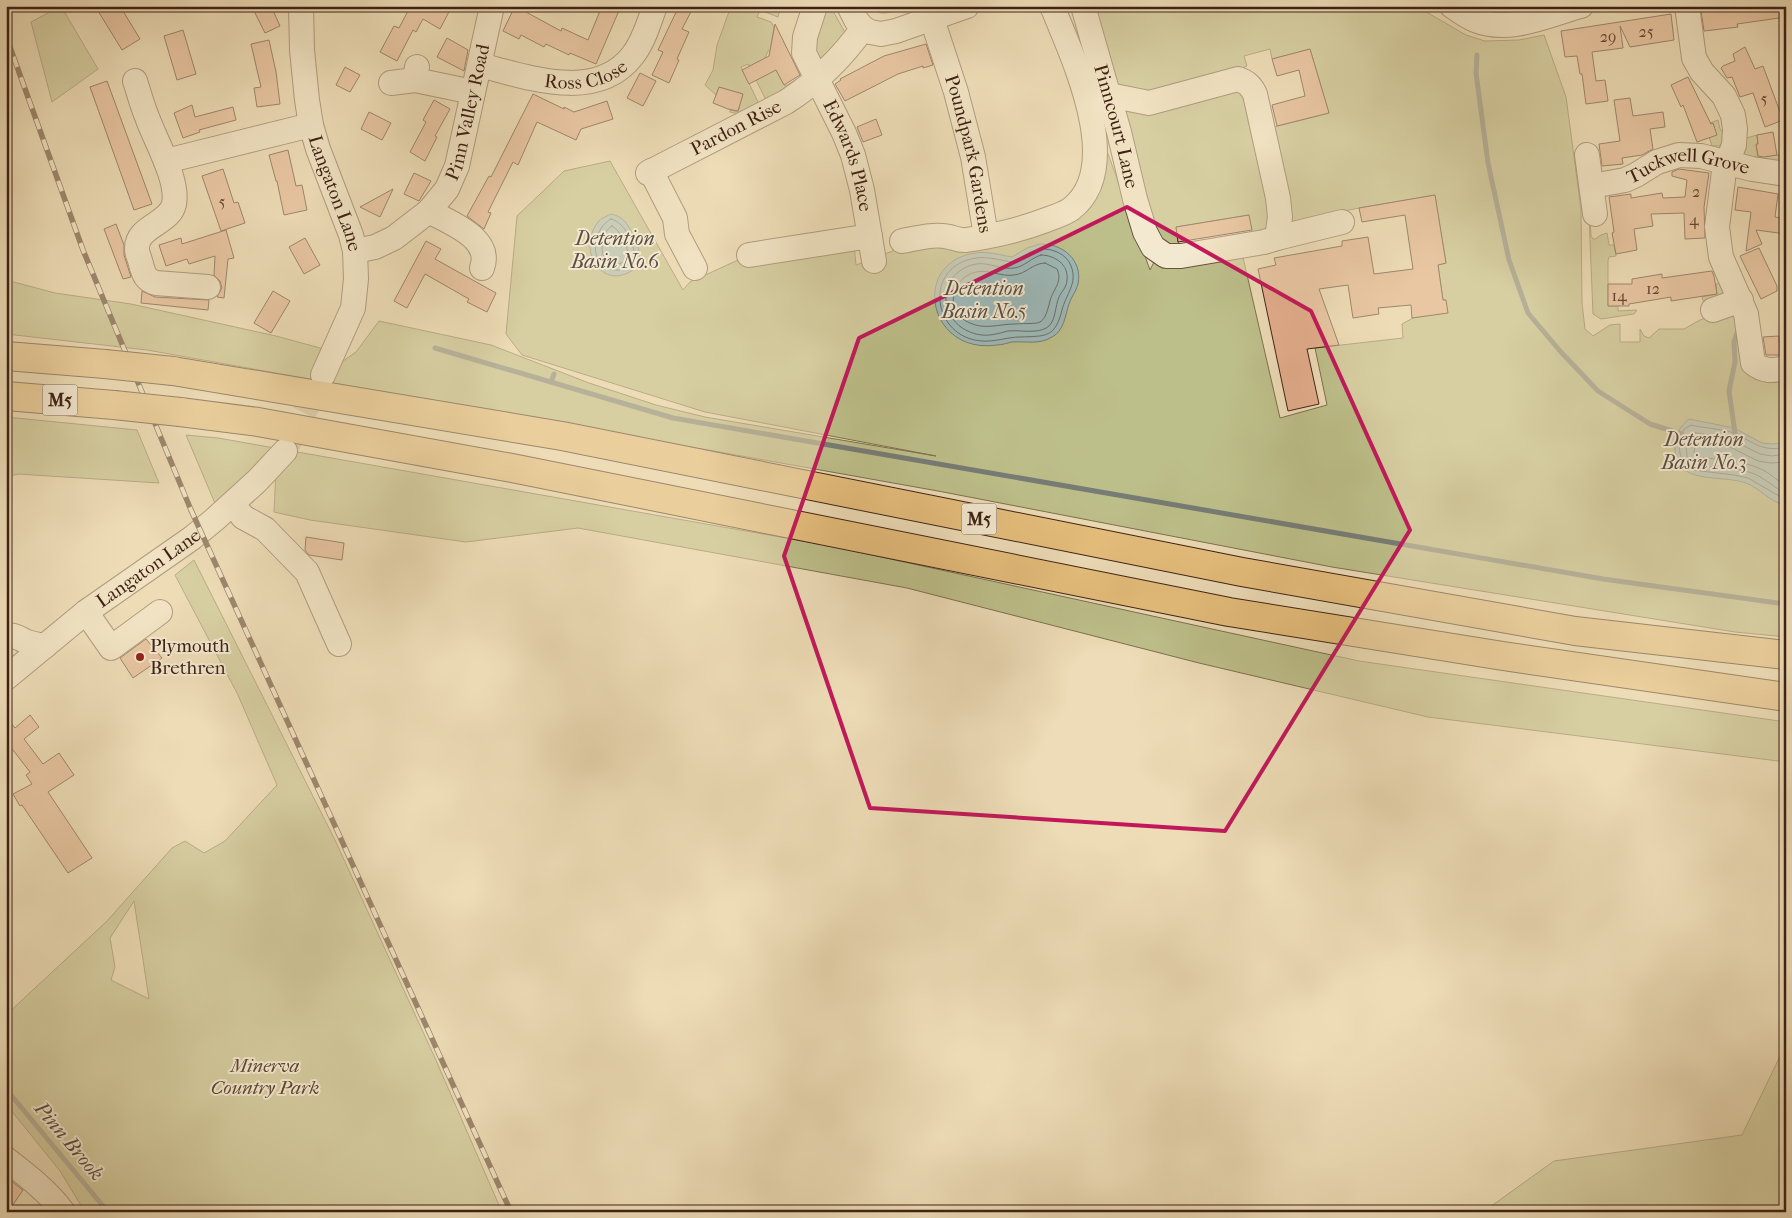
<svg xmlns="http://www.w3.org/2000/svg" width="1792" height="1218" font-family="'IM FELL French Canon',serif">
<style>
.green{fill:#bdbf8a;stroke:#7e704f;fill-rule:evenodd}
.water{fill:#9db9b8;stroke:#777c76}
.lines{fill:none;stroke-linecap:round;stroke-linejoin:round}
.shore{stroke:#6e6d66;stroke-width:1}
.stream{stroke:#777c76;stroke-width:5}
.building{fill:#e4ae8d;stroke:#3e2114}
.minor-tunnel{stroke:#cab796;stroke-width:24;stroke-dasharray:24 12;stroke-linecap:butt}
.minor-casing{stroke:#6a503d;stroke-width:26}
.highway-casing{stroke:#3e2114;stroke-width:30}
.minor{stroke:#f3e8d0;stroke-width:24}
.highway{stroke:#e6be7c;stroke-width:28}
.rail-casing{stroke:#3e2114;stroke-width:5.5}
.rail{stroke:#f3e8d0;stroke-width:4;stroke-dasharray:11;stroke-linecap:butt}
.highway-bridge-casing{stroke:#3e2114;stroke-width:30;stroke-linecap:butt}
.highway-bridge{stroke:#e6be7c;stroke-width:28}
.marked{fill:none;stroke:#c2185b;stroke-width:4;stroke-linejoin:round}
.poi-dot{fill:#8f2418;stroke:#f3e8d0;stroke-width:2}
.labels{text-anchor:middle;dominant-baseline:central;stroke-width:4;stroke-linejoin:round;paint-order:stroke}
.number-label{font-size:16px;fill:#684432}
.shield{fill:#f3e8d0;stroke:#745d4c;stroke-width:1}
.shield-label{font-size:18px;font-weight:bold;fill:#3e2114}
.street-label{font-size:19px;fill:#3e2114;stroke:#f3e8d0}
.poi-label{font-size:19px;fill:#3e2114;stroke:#f3e8d0;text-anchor:start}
.park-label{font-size:19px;font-style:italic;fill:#5e4832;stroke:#f3e8d0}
.water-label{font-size:20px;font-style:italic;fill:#5a4f45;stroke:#f3e8d0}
</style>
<rect width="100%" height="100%" fill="#eddcb7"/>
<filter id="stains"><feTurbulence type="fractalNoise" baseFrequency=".004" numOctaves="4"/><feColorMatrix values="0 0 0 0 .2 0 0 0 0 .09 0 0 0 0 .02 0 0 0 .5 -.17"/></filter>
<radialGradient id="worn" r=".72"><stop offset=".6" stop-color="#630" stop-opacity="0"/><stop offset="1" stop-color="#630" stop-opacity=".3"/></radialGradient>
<g class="green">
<polygon points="61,6 98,69 52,102 31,22"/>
<polygon points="731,6 781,6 778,17 760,10 757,17 771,22 774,27 770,51 768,51 765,58 776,70 784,85 786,86 802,76 800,72 805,69 807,74 786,89 766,100 748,64 741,67 759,104 739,114 730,112 730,110 738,112 743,94 719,87 716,95 705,85 713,70 717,45"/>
<polygon points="822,6 830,6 846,34 820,63 809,47"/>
<path d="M871,6H876L877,10H881L890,6H905C893,11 880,19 871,6Z"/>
<polygon points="1086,6 1416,6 1466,35 1485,41 1519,40 1544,35 1566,97 1581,209 1582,303 1585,329 1593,336 1610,325 1620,324 1620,342 1640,342 1640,329 1644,336 1649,338 1659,329 1684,329 1700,320 1726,311 1735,311 1751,375 1786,375 1786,637 1735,632 1332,567 938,491 147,350 6,334 6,280 55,293 131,304 276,336 324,349 323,375 356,352 379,321 491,345 589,383 656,405 705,417 936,456 705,412 522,355 506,334 517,216 564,171 610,161 683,290 690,282 749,255 854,244 856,265 903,247 1070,209 1095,159 1107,151 1150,270 1157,256 1242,253 1280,418 1327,405 1315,348 1403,338 1402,324 1446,300 1443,300 1438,265 1446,263 1435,195 1359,208 1286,223 1270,128 1329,113 1310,49 1272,59 1270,49 1244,56 1247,66 1238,70 1159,93 1110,90"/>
<polygon points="1244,88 1272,228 1252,235 1249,215 1176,227 1179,247 1158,242 1120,107"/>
<polygon points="1718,120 1720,129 1724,133 1722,144 1719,146 1712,146 1709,137 1713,123 1710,123"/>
<polygon points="1757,135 1758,144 1756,145 1758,157 1777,155 1786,156 1786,163 1745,155 1744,153 1743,139"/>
<polygon points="1590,214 1591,236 1593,239 1595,239 1601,235 1607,233 1609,245 1614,245 1616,256 1609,257 1608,260 1608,306 1618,306 1618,311 1637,310 1634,314 1601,319 1593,314 1589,215"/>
<polygon points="1726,282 1727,295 1704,304 1702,297 1717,294 1716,284"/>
<polygon points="6,417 137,430 159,483 18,474 6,477"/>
<polygon points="186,435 218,438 831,546 1359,661 1786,722 1786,762 1428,717 1199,663 907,588 578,528 466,542 310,520 274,512 276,470 217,508"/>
<path d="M194,560L335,840L435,1058L502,1212H85L60,1171L6,1104V1015L107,921L172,848L185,841L204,853L225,841L277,785L238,695L175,575ZM134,901L149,999L111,980L115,967L110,938Z"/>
<polygon points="1783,1050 1786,1051 1786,1212 1483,1212 1554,1161 1742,1135"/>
</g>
<g class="water">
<path d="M611,214C624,217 627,223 633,235C638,246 641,252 639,265C605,297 575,251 598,222C601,218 607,216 611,214Z"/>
<path d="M1040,244C1062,243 1083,260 1078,284C1076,292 1071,297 1069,304C1065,316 1064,331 1052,337C1039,345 1026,341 1012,342C1007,343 1002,345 997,345C928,355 910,263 975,253C987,251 1000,255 1012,257L1027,248Z"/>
<path d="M1689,419L1734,428L1762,443L1772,444L1786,443V505C1770,503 1760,488 1746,483C1721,474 1676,486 1675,449C1674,436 1679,427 1689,419Z"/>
</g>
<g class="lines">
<g class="shore">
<path d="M611,219C626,222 637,249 634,262C623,272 614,272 602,266C590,252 595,228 611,219Z"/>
<path d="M612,226C620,229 630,250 628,259L620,264L606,261C599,251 601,232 612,226Z"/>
<path d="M1040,249C1052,248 1067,254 1071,266C1078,283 1066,294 1062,310C1055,338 1046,336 1020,337C1008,337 995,342 982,341C932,338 922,266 976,258C989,256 1001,261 1013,262L1030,252Z"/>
<path d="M1041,255C1055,255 1069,265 1067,280C1067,287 1061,292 1059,297C1055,306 1056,319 1049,326C1046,329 1039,331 1035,331C1026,332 1017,330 1008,331C1000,333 991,336 982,335C971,334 959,328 953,319C937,297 949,269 976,264C989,262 1001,270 1014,268C1024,267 1031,258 1041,255Z"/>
<path d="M1045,263L1057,269C1063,282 1053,289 1050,301C1043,329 1040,322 1015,324C998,324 986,330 970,323C944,313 950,278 976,272C989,269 1001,277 1014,275C1026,274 1033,263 1045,263Z"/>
<path d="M1786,448C1758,451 1756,443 1734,433C1723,429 1703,428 1691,425L1684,429C1677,445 1677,461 1693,470L1734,475L1748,478L1786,500"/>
<path d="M1786,454L1772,456L1760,454L1730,439L1692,432C1685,437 1686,448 1687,456C1689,459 1691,462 1695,464C1709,469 1733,467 1749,472C1763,476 1773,487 1786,494"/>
<path d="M1786,462L1771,463L1758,461L1728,446L1697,441L1695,442L1694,453L1698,457C1720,460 1743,460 1763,470C1771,474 1777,481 1786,485"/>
</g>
<g class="stream">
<polyline points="1477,55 1476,73 1488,163 1509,260 1528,313 1560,351 1598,391 1650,424 1682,434"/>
<polyline points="435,348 673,418 1603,579 1786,604"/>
<polyline points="551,382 554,374"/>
<polyline points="1735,433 1729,391 1735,362 1734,342 1737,333"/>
<polyline points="6,1089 108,1212"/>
</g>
</g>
<g class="building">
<polygon points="95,6 120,6 140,39 122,50"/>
<polygon points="264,6 271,6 280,26 265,33 254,11"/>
<polygon points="399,6 452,6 440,29 423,19 416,32 413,30 397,61 380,52 394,26 399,28 408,11"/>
<polygon points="515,6 561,31 562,28 588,40 602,6 621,6 596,64 570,53 569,55 546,44 544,47 521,35 519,39 503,31"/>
<polygon points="679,6 694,6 682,29 689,32 677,59 679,60 669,83 652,75 663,52 658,50"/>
<polygon points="1726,6 1786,6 1786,17 1737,24 1738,27 1704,31 1701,10"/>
<polygon points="1671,14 1674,40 1630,47 1620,26 1623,48 1592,52 1596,81 1605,80 1608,101 1586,104 1582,74 1580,74 1577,56 1565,57 1561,31"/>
<polygon points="775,24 800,75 784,85 776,70 749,84 742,70 769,56"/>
<polygon points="183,30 196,74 177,80 164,36"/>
<polygon points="447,38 468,50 464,71 437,57"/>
<polygon points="269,40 276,72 280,104 257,107 254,88 261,87 251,44"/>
<polygon points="926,44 933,65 923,68 923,66 898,74 845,101 835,84 841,80 840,79 884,56"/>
<polygon points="1745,47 1755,69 1763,66 1783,120 1765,127 1753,93 1740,97 1732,77 1727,78 1721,68 1723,66 1735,61 1733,54"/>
<polygon points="1310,49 1329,113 1277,126 1272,105 1305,96 1299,70 1277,76 1272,59"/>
<polygon points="345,67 360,75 350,92 336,85"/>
<polygon points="640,73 656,81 643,106 627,98"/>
<polygon points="1688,77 1711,124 1713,123 1717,135 1697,142 1683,105 1681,107 1671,85"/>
<polygon points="107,81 152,204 134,210 90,87"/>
<polygon points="719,87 743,94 738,111 728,109 713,103"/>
<polygon points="533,94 564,109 564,107 574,112 607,101 613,119 581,129 576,140 537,122 518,165 513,162 488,212 491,213 484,229 467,216 489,176 491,177"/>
<polygon points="1630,98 1633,116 1663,112 1665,127 1650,129 1653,149 1642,155 1622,158 1623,164 1602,166 1599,144 1620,141 1614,100"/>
<polygon points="434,100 450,109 435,136 437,137 425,161 410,152 426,122 423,120"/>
<polygon points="192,105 195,117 233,107 236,120 199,130 200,132 183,138 174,113"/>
<polygon points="369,112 391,123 382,140 361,129"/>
<polygon points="876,119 882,135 863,142 857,127"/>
<polygon points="1773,132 1777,155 1764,157 1758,156 1756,144 1758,144 1757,135"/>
<polygon points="288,150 296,186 302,185 307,210 284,215 277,181 276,181 269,155"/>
<polygon points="223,169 234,203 238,202 245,223 221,231 202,176"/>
<polygon points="1679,169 1709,173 1704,207 1705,238 1685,239 1684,213 1651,214 1653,226 1634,229 1637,250 1616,254 1612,233 1614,232 1609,197 1631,194 1631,198 1662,193 1663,198 1685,197 1687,180 1672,176 1672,172"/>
<polygon points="414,173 431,181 419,201 404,194"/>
<polygon points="1738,187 1778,194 1775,217 1786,219 1786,234 1756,230 1762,244 1746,251 1751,212 1735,210"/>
<polygon points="393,189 380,217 360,207"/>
<polygon points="1435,195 1446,263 1438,265 1443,300 1446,300 1448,313 1412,318 1411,305 1378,308 1379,314 1353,318 1348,285 1319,289 1339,345 1307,349 1319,404 1288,411 1258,269 1276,265 1274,258 1342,246 1342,241 1368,237 1374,274 1413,269 1405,215 1362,222 1359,208"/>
<polygon points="1249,215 1252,230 1178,242 1176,227"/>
<polygon points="116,224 124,245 124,255 131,277 123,279 104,229"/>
<polygon points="226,230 234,258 228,259 224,298 217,297 222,288 220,281 214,275 215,256 189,264 187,259 166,266 159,245 181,238 182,244"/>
<polygon points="305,238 320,265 304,274 289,247"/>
<polygon points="426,241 441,249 435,259 496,293 487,312 467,302 469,299 425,274 407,308 394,301"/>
<polygon points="1759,248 1777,286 1777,291 1761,299 1740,256"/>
<polygon points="1712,271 1714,276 1717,294 1671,301 1671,297 1629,304 1629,306 1608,306 1608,284 1632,284 1632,279 1662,274 1662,278"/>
<polygon points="142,291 155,297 209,300 208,310 141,303"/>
<polygon points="273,291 290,301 271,333 254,323"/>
<polygon points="1779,336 1780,355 1766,355 1763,337"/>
<polygon points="306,537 344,543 342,560 309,555 305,550"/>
<polygon points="146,639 162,658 133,678 120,658"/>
<polygon points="30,715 39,727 24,739 43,764 59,753 74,775 48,792 92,858 68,873 22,805 20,806 13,794 32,784 26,775 30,772 6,741 6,717 15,728"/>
<polygon points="6,1177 23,1190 8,1212 6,1212"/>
</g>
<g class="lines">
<polyline class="minor-tunnel" points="288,445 321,379"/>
<defs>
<g id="minor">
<path id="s1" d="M301,6L302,50L307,100L311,125L318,149L351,235L355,251L356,279L353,308L323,375"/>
<path id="s2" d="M815,6L805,37L804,53L844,133L853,155L862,190L874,261"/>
<polyline points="849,6 856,20 863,28 870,32 881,34 896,31 967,6"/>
<path id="s3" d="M1083,6L1119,132L1135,199L1145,232L1153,247L1166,256H1181L1264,242L1277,238L1280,217L1278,198L1255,94C1251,86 1247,82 1238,79L1149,103L1109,95"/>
<path d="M1452,6C1459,11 1467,17 1475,20C1510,34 1547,15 1581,6"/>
<path d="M1687,6L1694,58L1702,72L1724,96L1733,115L1735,129L1734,145L1724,171L1717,227L1721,257L1746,314L1753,363C1764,372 1773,371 1786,368"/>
<path id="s4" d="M932,19L956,92L973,157L986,236"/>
<path id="s5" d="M480,65C527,77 597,103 633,55C644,41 649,22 655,6"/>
<polyline points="417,67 415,80 473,92"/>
<path d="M135,81C139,93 142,105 147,117C155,140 179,180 174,204C170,224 136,226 137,249C137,254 140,259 141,264C144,274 145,280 156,283L208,287"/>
<polyline points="391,83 415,80"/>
<polyline points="1587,155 1595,214"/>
<polyline points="166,161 311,125"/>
<polyline points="651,171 675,218 677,234 695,268"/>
<path id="s6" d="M648,173L786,102C817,82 842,58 863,28"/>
<path id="s7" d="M1592,186L1625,180L1636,175L1657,162L1679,155L1701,156L1752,169L1786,174"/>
<path d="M429,211C450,223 493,238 482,268"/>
<polyline points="1277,238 1342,222"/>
<path d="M902,241C915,239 930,234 943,236C951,236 958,241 966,240C993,236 1020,230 1046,220C1054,217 1064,214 1071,209C1126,167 1072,56 1052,6"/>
<path id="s8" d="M355,251L375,247L394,238L429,211L447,189L457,166L492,6"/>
<polyline points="749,255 870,236"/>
<polyline points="1713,310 1741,300"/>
<polyline points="233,504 243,517 265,529 307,572 339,644"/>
<polyline points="86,612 111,648 160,612"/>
<path d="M6,636C15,634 20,639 27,642C33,644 39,645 45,646"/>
<path id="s9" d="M6,678L86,612L192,538L214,520L257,481L285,451"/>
<path d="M6,1159C26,1175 48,1191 63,1212"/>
</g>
<g id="highway">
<polyline points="6,356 105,364"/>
<polyline points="173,371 562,436 1242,572 1575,631 1786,655"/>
<polyline points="6,396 114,405"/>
<polyline points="180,412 258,422 512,468 1229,612 1503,656 1786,697"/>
</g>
</defs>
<use href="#minor" class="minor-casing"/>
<use href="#highway" class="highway-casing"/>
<use href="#minor" class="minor"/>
<use href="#highway" class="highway"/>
<defs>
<polyline id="rail" points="6,36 83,250 191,510 511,1212"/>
</defs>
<use href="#rail" class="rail-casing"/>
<use href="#rail" class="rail"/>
<defs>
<g id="highway-bridge">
<polyline points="105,364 173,371"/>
<polyline points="114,405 180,412"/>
</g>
</defs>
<use href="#highway-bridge" class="highway-bridge-casing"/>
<use href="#highway-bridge" class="highway-bridge"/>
</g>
<path d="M0 0H1792V1218H0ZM1127,207L1311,311L1410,530L1225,831L870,808L784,556L859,338Z" fill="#eddcb7" fill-opacity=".55" fill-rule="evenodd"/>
<path class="marked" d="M1127,207L1311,311L1410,530L1225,831L870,808L784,556L859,338Z"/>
<circle class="poi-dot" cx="140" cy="657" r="5"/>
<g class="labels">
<g class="number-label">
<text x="1646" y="31">25</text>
<text x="1608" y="36">29</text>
<text x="1764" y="98">5</text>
<text x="1696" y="191">2</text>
<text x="222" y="201">5</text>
<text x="1694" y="219">4</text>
<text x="1653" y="288">12</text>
<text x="1619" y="295">14</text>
</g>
<g class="shield">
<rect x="42.5" y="384.5" width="35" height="31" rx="4"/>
<rect x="961.5" y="503.5" width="35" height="31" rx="4"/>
</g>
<g class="shield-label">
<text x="60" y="400">M5</text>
<text x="979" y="519">M5</text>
</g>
<g class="street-label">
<text stroke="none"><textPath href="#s5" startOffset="109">Ross Close</textPath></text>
<text stroke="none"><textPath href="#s8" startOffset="194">Pinn Valley Road</textPath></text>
<text stroke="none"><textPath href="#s3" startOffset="125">Pinncourt Lane</textPath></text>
<text stroke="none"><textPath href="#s6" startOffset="99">Pardon Rise</textPath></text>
<text stroke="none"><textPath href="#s4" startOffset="140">Poundpark Gardens</textPath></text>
<text stroke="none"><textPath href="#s2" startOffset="161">Edwards Place</textPath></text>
<text stroke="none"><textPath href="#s7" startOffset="101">Tuckwell Grove</textPath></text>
<text stroke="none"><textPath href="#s1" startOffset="192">Langaton Lane</textPath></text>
<text stroke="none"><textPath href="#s9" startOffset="180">Langaton Lane</textPath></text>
</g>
<g class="poi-label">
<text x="150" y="646">Plymouth<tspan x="150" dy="22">Brethren</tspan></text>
</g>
<g class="park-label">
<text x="265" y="1066">Minerva<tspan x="265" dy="22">Country Park</tspan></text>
</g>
<g class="water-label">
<text x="615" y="238">Detention<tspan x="615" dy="23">Basin No.6</tspan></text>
<text x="984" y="288">Detention<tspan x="984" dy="23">Basin No.5</tspan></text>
<text x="1704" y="439">Detention<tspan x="1704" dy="23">Basin No.3</tspan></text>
<text transform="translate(69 1141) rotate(50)">Pinn Brook</text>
</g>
</g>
<rect width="1792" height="1218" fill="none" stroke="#eddcb7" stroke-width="25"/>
<rect x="8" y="8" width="1777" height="1203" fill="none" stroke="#3e2114" stroke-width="2.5"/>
<rect x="12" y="12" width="1767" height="1193" fill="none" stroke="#3e2114"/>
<rect width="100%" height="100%" filter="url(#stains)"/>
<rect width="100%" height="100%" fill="url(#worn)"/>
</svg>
